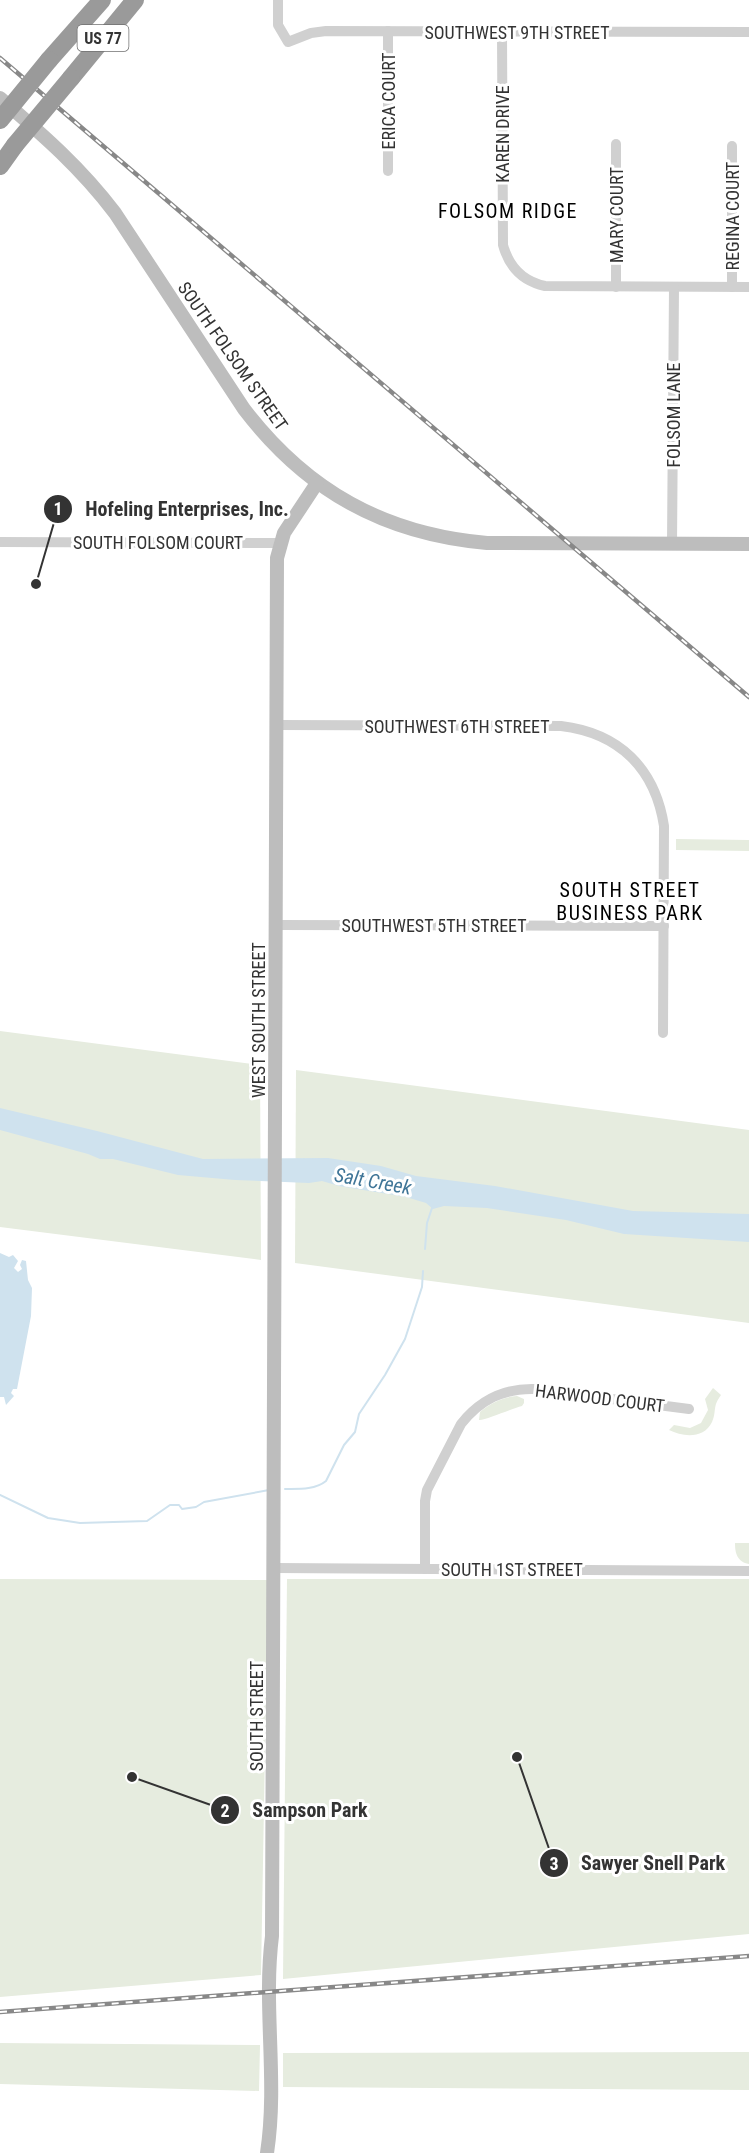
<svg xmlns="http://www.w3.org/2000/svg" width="749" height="2153" font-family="'Roboto Condensed',sans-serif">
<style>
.green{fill:#e6ecdf}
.water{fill:#cfe2ee}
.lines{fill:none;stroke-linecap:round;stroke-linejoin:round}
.stream{stroke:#cfe2ee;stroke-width:2}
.street{stroke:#d0d0d0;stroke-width:10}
.secondary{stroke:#bdbdbd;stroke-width:14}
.highway{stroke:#9a9a9a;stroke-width:18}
.rail-casing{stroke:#888;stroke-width:4.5}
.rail{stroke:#fff;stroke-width:2;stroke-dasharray:7;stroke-linecap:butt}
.highway-bridge{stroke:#9a9a9a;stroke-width:18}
.labels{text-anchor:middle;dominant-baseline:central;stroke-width:6;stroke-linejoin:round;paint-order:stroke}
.shield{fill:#fff;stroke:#707070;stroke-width:1.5}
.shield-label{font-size:16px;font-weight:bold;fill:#333}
.street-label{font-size:18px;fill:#333;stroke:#fff}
.neighbourhood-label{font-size:20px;letter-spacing:1.5px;fill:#000;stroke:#fff}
.water-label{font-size:20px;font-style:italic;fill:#3f7597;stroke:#fff}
.leader{fill:none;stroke:#333;stroke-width:2}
.callout-dot{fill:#333;stroke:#fff;stroke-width:2}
.mark-label{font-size:18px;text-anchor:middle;font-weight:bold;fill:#fff}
.callout-label{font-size:20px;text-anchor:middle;font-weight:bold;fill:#333;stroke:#fff;stroke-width:6;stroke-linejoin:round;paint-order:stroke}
</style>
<rect width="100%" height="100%" fill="#fff"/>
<g class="green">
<polygon points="676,839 749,840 749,851 676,850"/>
<polygon points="0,1031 260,1065 261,1260 0,1227"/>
<polygon points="296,1070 749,1130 749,1323 295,1263"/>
<path d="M713,1388L721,1395C712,1407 717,1411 712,1422C704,1439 683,1437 669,1430L674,1425L690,1428L701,1423L708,1410L705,1399Z"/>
<path d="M517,1396L524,1399V1403L522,1406C511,1409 484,1421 479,1420L480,1412C491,1403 503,1397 517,1396Z"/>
<path d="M735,1543H749V1564C737,1562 735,1553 735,1543Z"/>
<polygon points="0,1579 268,1580 261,1975 0,1997"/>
<polygon points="287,1579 749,1579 749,1934 283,1979"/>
<polygon points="0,2043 260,2045 259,2091 0,2084"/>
<polygon points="749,2052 749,2090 283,2087 283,2053"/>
</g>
<g class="water">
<polygon points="0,1108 97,1131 203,1159 328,1158 381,1166 416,1176 495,1186 633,1211 749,1214 749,1242 624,1234 566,1220 487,1208 444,1206 433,1209 426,1203 406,1197 339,1186 322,1181 309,1183 235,1180 178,1175 113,1159 100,1159 88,1154 0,1130"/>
<polygon points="0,1253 9,1257 13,1255 18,1261 14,1268 18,1272 22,1269 20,1265 22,1260 26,1261 28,1280 32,1288 31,1316 17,1389 13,1389 11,1393 14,1396 6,1405 4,1397 0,1397"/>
</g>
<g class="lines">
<g class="stream">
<polyline points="425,1249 427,1223 432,1208"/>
<path d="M285,1489C299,1489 315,1490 326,1481L344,1445L355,1432L359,1414L385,1375L405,1339L422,1287L423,1271"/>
<polyline points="0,1495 48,1518 80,1523 147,1521 170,1505 179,1505 182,1509 196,1507 204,1502 269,1490"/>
</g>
<g class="street">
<polyline points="278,0 278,25 288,42 311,33 326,31 749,32"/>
<polyline points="388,31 388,171"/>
<path d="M502,31L503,245C509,267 522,281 545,286L749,287"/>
<polyline points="616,144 616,287"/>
<polyline points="732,287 732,146"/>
<polyline points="0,542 280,543"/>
<polyline points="672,544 674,287"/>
<path d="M277,725L561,726C619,733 655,768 664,826L663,1033"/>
<polyline points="276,925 664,926"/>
<polyline points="275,1568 749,1571"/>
<path d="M425,1569V1501L427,1490L461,1424C480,1400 503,1388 535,1389L689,1409"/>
</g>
<g class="secondary">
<path d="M0,98C43,135 81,168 115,213L244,409C307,491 384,534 487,543L749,544"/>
<path d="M267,2153C278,2081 263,2008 272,1936L277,558L284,533L317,483"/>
</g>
<g class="highway">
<polyline points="49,60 102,0"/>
<polyline points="71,78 135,0"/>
<polyline points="0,166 15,145"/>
</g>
<defs>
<g id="rail">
<polyline points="0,58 749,697"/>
<polyline points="0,2012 749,1956"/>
</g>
</defs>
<use href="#rail" class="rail-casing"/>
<use href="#rail" class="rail"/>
<g class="highway-bridge">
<polyline points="0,120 49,60"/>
<polyline points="15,145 71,78"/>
</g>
</g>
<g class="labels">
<rect class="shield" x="77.5" y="25" width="51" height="26" rx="4.5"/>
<g class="shield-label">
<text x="103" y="38">US 77</text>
</g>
<g class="street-label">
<text x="517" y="32">SOUTHWEST 9TH STREET</text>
<text transform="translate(388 101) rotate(-90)">ERICA COURT</text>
<text transform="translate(502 134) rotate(-90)">KAREN DRIVE</text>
<text transform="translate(616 215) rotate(-90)">MARY COURT</text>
<text transform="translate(732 216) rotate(-90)">REGINA COURT</text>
<text transform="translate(233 356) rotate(55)">SOUTH FOLSOM STREET</text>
<text transform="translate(673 415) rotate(-90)">FOLSOM LANE</text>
<text x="158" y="542">SOUTH FOLSOM COURT</text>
<text x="457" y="726">SOUTHWEST 6TH STREET</text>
<text x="434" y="925">SOUTHWEST 5TH STREET</text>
<text transform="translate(258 1020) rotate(-90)">WEST SOUTH STREET</text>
<text transform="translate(600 1398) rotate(7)">HARWOOD COURT</text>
<text x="512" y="1569">SOUTH 1ST STREET</text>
<text transform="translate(256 1716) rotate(-90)">SOUTH STREET</text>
</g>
<g class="neighbourhood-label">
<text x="508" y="211">FOLSOM RIDGE</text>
<text x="630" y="890">SOUTH STREET<tspan x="630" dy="23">BUSINESS PARK</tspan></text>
</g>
<g class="water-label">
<text transform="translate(373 1181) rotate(10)">Salt Creek</text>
</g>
</g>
<path class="leader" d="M36 584L58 509M132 1777L225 1810M517 1757L554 1863"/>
<g class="callout-dot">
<circle cx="36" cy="584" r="6"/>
<circle cx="132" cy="1777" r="6"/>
<circle cx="517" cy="1757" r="6"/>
<circle cx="58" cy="509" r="15"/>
<circle cx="225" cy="1810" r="15"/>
<circle cx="554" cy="1863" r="15"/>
</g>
<g class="mark-label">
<text x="58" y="515">1</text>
<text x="225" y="1817">2</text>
<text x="554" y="1870">3</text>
</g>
<g class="callout-label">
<text x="187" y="516">Hofeling Enterprises, Inc.</text>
<text x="310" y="1817">Sampson Park</text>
<text x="653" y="1870">Sawyer Snell Park</text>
</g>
</svg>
